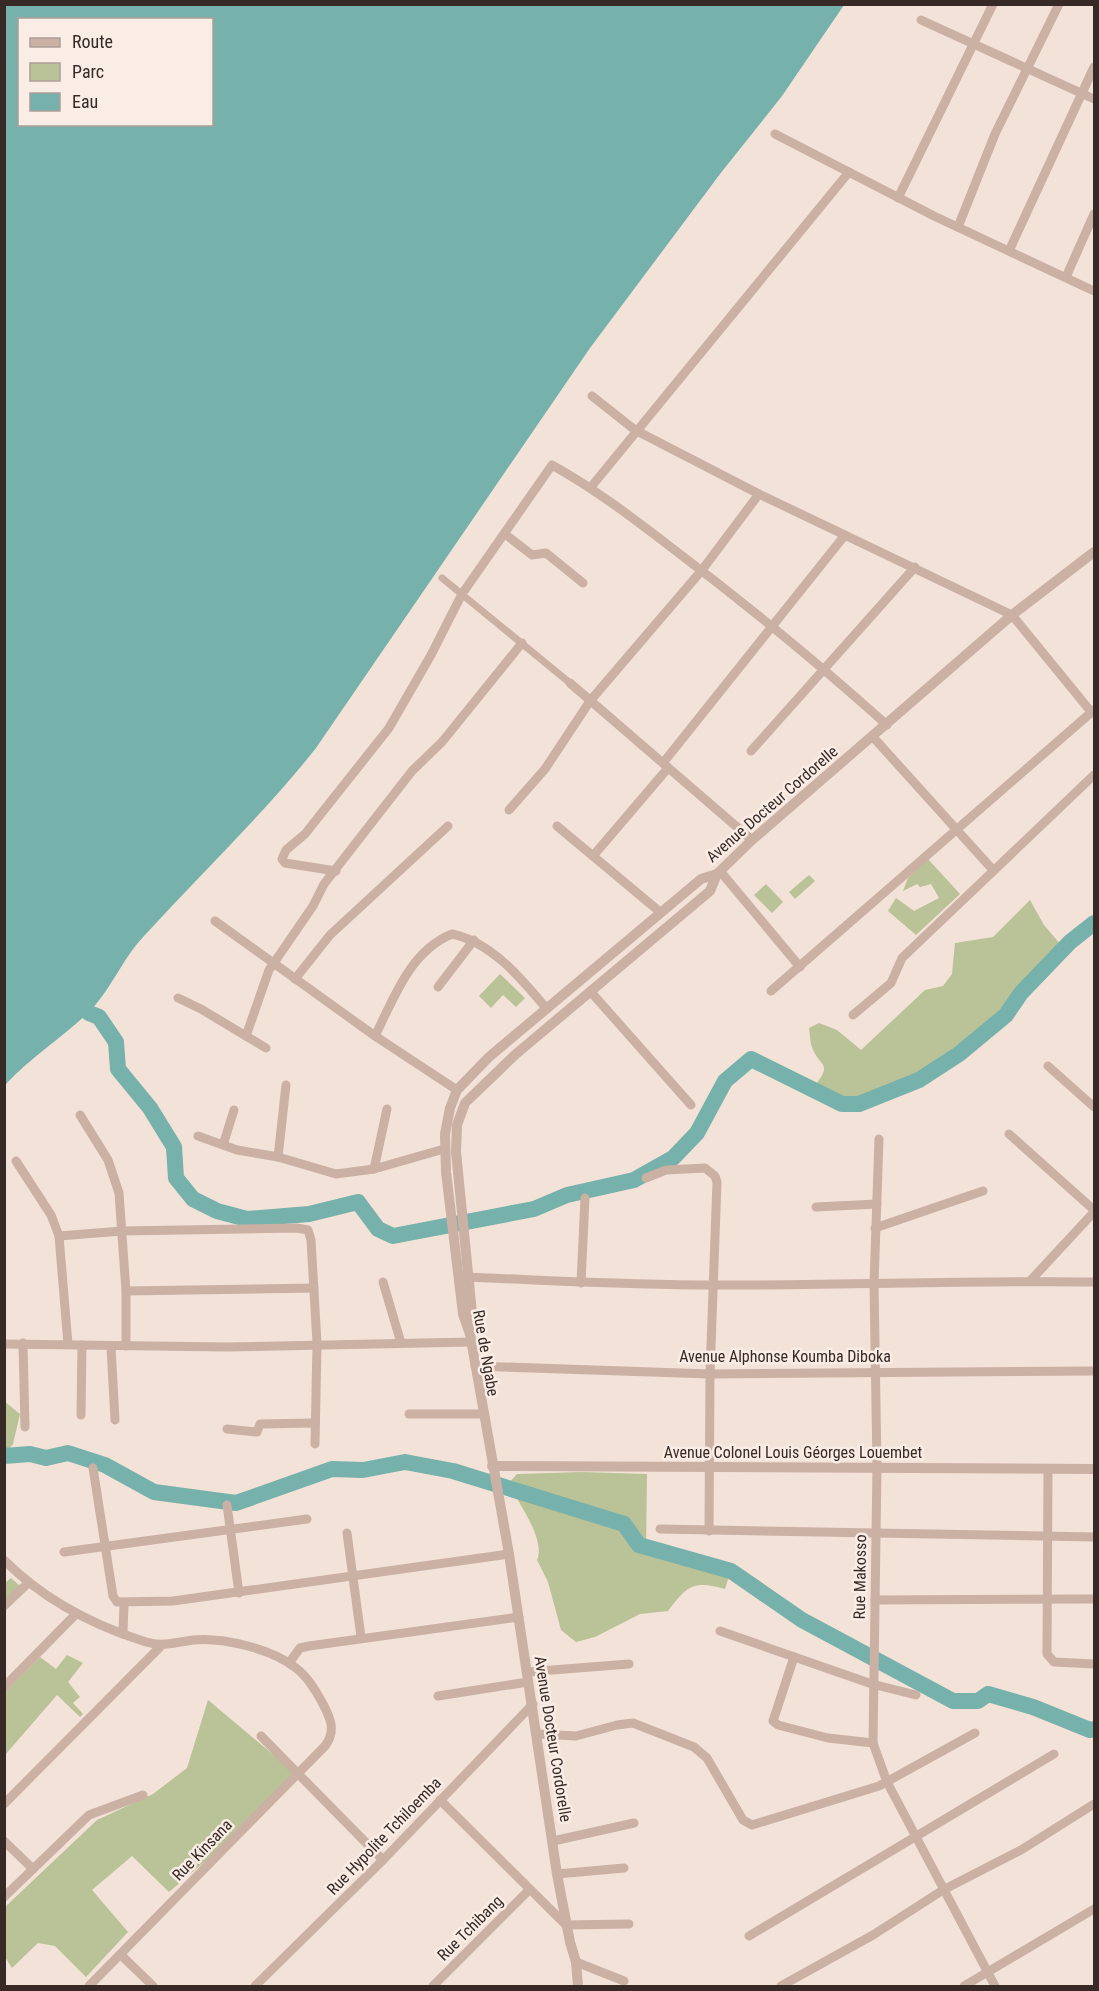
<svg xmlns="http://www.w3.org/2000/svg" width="1099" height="1991" font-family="'Roboto Condensed',sans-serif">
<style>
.green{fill:#bac297}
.water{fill:#76b1ab;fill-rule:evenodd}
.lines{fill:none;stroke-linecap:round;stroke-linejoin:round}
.stream{stroke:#76b1ab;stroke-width:3}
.river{stroke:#76b1ab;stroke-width:16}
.pedestrian{stroke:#cbb0a4;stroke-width:7}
.minor{stroke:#cbb0a4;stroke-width:9}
.tertiary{stroke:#cbb0a4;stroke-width:10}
.labels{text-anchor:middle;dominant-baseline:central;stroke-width:5;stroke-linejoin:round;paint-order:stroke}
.street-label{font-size:16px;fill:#362926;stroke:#faede5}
</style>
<rect width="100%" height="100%" fill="#f3e2d8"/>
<g class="green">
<polygon points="928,859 960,894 916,935 888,911 896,898 914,911 939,898 931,884 920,887 917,884 903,891 908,878"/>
<polygon points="809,875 815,881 795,899 789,892"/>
<polygon points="766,884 783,902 772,913 754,895"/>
<path d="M1030,900L1044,925L1061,945L985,1028L932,1067L852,1100L823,1091L816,1084C833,1062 819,1067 812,1047C810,1042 810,1034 809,1028L819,1023L837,1030L861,1050L925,990L943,986L952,974L955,943L993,937Z"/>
<polygon points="500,974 525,998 516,1007 503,995 491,1008 479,996"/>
<polygon points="4,1401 20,1414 13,1444 5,1454"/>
<path d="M581,1472L647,1474L646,1551L693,1561L729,1576L725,1589C693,1580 687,1586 668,1611L640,1614L595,1637L576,1642L561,1630L548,1582L537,1560C546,1540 518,1501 508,1484L517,1474Z"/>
<polygon points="11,1578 20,1586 5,1603 5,1583"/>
<polygon points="67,1655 83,1663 68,1682 80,1697 73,1703 83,1714 80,1717 57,1695 5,1755 5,1692 40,1657 56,1669"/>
<polygon points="208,1700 295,1773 234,1837 169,1892 132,1856 92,1890 128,1932 86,1977 55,1946 38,1943 12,1968 5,1957 5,1907 97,1820 153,1794 187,1768"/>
</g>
<path class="water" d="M5,4L844,5L782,96L720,174L590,348L316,748C263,815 201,873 144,936C122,959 110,992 87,1014C60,1039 30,1058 5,1085ZM20,20H212V124H20Z"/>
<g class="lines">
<polyline class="stream" points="1090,1730 1094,1731"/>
<g class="river">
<polyline points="89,1013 99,1017 116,1042 118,1069 150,1108 174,1147 176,1178 193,1199 217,1211 247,1219 309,1214 358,1202 378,1229 393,1236 534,1209 567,1195 634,1180 673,1158 697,1133 725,1081 751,1059 842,1104 859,1104 919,1080 959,1054 1006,1015 1021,993 1070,942 1094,923"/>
<polyline points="4,1456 30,1454 46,1458 68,1453 105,1465 154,1492 236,1503 332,1469 363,1470 405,1462 453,1471 624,1524 639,1545 731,1571 802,1620 953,1701 978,1701 988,1694 1033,1707 1090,1730 1094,1729"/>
</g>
<polyline class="pedestrian" points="442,578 570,683"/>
<g class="minor">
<polyline points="921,20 1094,99"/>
<polyline points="775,134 934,216 1094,291"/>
<polyline points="898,198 993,4"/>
<polyline points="958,227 995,134 1059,4"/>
<polyline points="1009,251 1094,67"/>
<polyline points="1066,277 1094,214"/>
<polyline points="592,396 635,430 759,494 1012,615 1092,713"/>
<polyline points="591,487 849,172"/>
<polyline points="505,534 532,555 546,553 583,583"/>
<polyline points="570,683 752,840"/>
<polyline points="873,737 993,870"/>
<polyline points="751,751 915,567"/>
<polyline points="663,763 845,535"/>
<polyline points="509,810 545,769 590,701 702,570 759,494"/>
<polyline points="557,826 660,912"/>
<polyline points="593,856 668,768"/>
<path d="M336,871L285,863L282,859L286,850L305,834L389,728L431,655L462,594L552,465C595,489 633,518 672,548C746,604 818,663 887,725"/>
<polyline points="720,871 800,967"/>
<polyline points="215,921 375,1036 457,1090"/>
<polyline points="295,979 330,935 448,826"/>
<polyline points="438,987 474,940"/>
<polyline points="590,991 691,1105"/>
<polyline points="771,991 1094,710"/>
<polyline points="178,998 201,1009 266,1048"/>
<polyline points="853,1015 891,983 902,958 1094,775"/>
<polyline points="246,1036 269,970 313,906 324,884 412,771 442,742 522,643"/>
<path d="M375,1036C394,998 410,951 452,934C491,942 521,978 546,1008"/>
<polyline points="1048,1066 1094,1107"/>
<polyline points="80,1115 108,1160 119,1193 126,1291 126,1346"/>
<polyline points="1009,1134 1094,1210"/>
<polyline points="198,1136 237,1150 278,1157 336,1174 374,1169 444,1149"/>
<polyline points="879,1139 874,1284 877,1467 873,1743 887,1782 995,1986"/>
<polyline points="223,1145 234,1110"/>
<polyline points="278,1157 286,1085"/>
<polyline points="16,1161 51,1215 59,1236 68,1344"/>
<polyline points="374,1169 387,1109"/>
<polyline points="646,1178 666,1170 705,1168 715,1176 717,1182 710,1374 709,1531"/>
<polyline points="816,1207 877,1204"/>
<polyline points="875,1228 983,1191"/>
<polyline points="59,1236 122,1231 297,1228 308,1230 311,1240 317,1343 315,1444"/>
<path d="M461,1277C545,1280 628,1285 712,1285C839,1286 967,1280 1094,1282"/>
<polyline points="1031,1280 1094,1212"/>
<polyline points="383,1282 401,1343"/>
<polyline points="581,1283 585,1198"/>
<polyline points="126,1291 314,1288"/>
<polyline points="23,1343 25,1427"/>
<polyline points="4,1344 226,1347 471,1342"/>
<polyline points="111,1347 115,1420"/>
<polyline points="475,1366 710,1374 1094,1371"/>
<polyline points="409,1414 482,1414"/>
<polyline points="81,1415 82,1345"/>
<polyline points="227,1429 257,1432 260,1424 314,1423"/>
<polyline points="93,1468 113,1596 117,1602 173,1601 509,1554"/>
<polyline points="1048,1469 1047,1654 1054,1662 1094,1664"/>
<polyline points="227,1505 239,1593"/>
<polyline points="660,1529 1094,1537"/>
<polyline points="347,1533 361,1637"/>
<polyline points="64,1552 307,1519"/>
<path d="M4,1560C43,1599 88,1623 140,1640C163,1648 170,1643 193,1640C223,1637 272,1649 296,1668C308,1677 316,1691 323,1704C331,1719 336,1731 325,1746L89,1986"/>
<polyline points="875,1600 1094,1599"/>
<polyline points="4,1606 27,1584"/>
<polyline points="720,1631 872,1684 916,1695"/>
<polyline points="123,1634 124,1604"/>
<polyline points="794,1657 773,1721 778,1725 828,1738 873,1743"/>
<polyline points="289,1663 300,1648 309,1646 519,1617"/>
<polyline points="527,1672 629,1664"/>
<polyline points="4,1687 75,1615"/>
<polyline points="438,1696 528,1682"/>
<polyline points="537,1734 576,1736 617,1725 633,1723 694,1747 707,1758 743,1820 752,1825 879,1786 975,1733"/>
<polyline points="261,1736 383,1860"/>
<polyline points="440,1800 566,1925 629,1924"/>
<polyline points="4,1804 160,1647"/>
<polyline points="4,1841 33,1869"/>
<polyline points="553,1841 634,1823"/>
<polyline points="557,1874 624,1868"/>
<polyline points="4,1897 89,1815 143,1795"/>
<polyline points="749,1936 1054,1754"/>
<polyline points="121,1955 153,1986"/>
<polyline points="576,1962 624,1981"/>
<polyline points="255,1986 383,1860 533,1704"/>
<polyline points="433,1986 529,1890"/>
<polyline points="781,1986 873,1935 943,1890 1021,1850 1094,1804"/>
<polyline points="964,1986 1094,1909"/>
</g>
<g class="tertiary">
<polyline points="471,1331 472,1313 456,1152 457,1125 465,1103 516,1054 710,891 717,874"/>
<polyline points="492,1466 1094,1469"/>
<polyline points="578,1986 576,1962 570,1942 557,1874 509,1554 470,1334 463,1314 446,1172 445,1134 450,1108 457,1090 489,1057 701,879 717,874 752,840 1012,615 1094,552"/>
</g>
</g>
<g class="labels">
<g class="street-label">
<text transform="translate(772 804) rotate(-41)">Avenue Docteur Cordorelle</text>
<text transform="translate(486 1353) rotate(80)">Rue de Ngabe</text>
<text x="785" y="1356">Avenue Alphonse Koumba Diboka</text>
<text x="793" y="1452">Avenue Colonel Louis Géorges Louembet</text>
<text transform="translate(860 1577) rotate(-89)">Rue Makosso</text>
<text transform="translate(553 1739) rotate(81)">Avenue Docteur Cordorelle</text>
<text transform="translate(384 1836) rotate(-46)">Rue Hypolite Tchiloemba</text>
<text transform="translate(202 1850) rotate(-46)">Rue Kinsana</text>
<text transform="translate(470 1928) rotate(-45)">Rue Tchibang</text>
</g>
</g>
<rect width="1099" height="1991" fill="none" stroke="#362926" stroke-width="12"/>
<rect x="18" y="18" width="195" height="108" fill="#faede5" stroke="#ac9f99" stroke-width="1.5"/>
<rect x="30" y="38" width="30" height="9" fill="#cbb0a4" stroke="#ac9f99" stroke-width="1.5"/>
<text x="72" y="48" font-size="18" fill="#362926">Route</text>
<rect x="30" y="63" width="30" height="18" fill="#bac297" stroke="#ac9f99" stroke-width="1.5"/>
<text x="72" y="78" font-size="18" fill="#362926">Parc</text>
<rect x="30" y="93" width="30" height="18" fill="#76b1ab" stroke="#ac9f99" stroke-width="1.5"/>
<text x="72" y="108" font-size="18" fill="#362926">Eau</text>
</svg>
